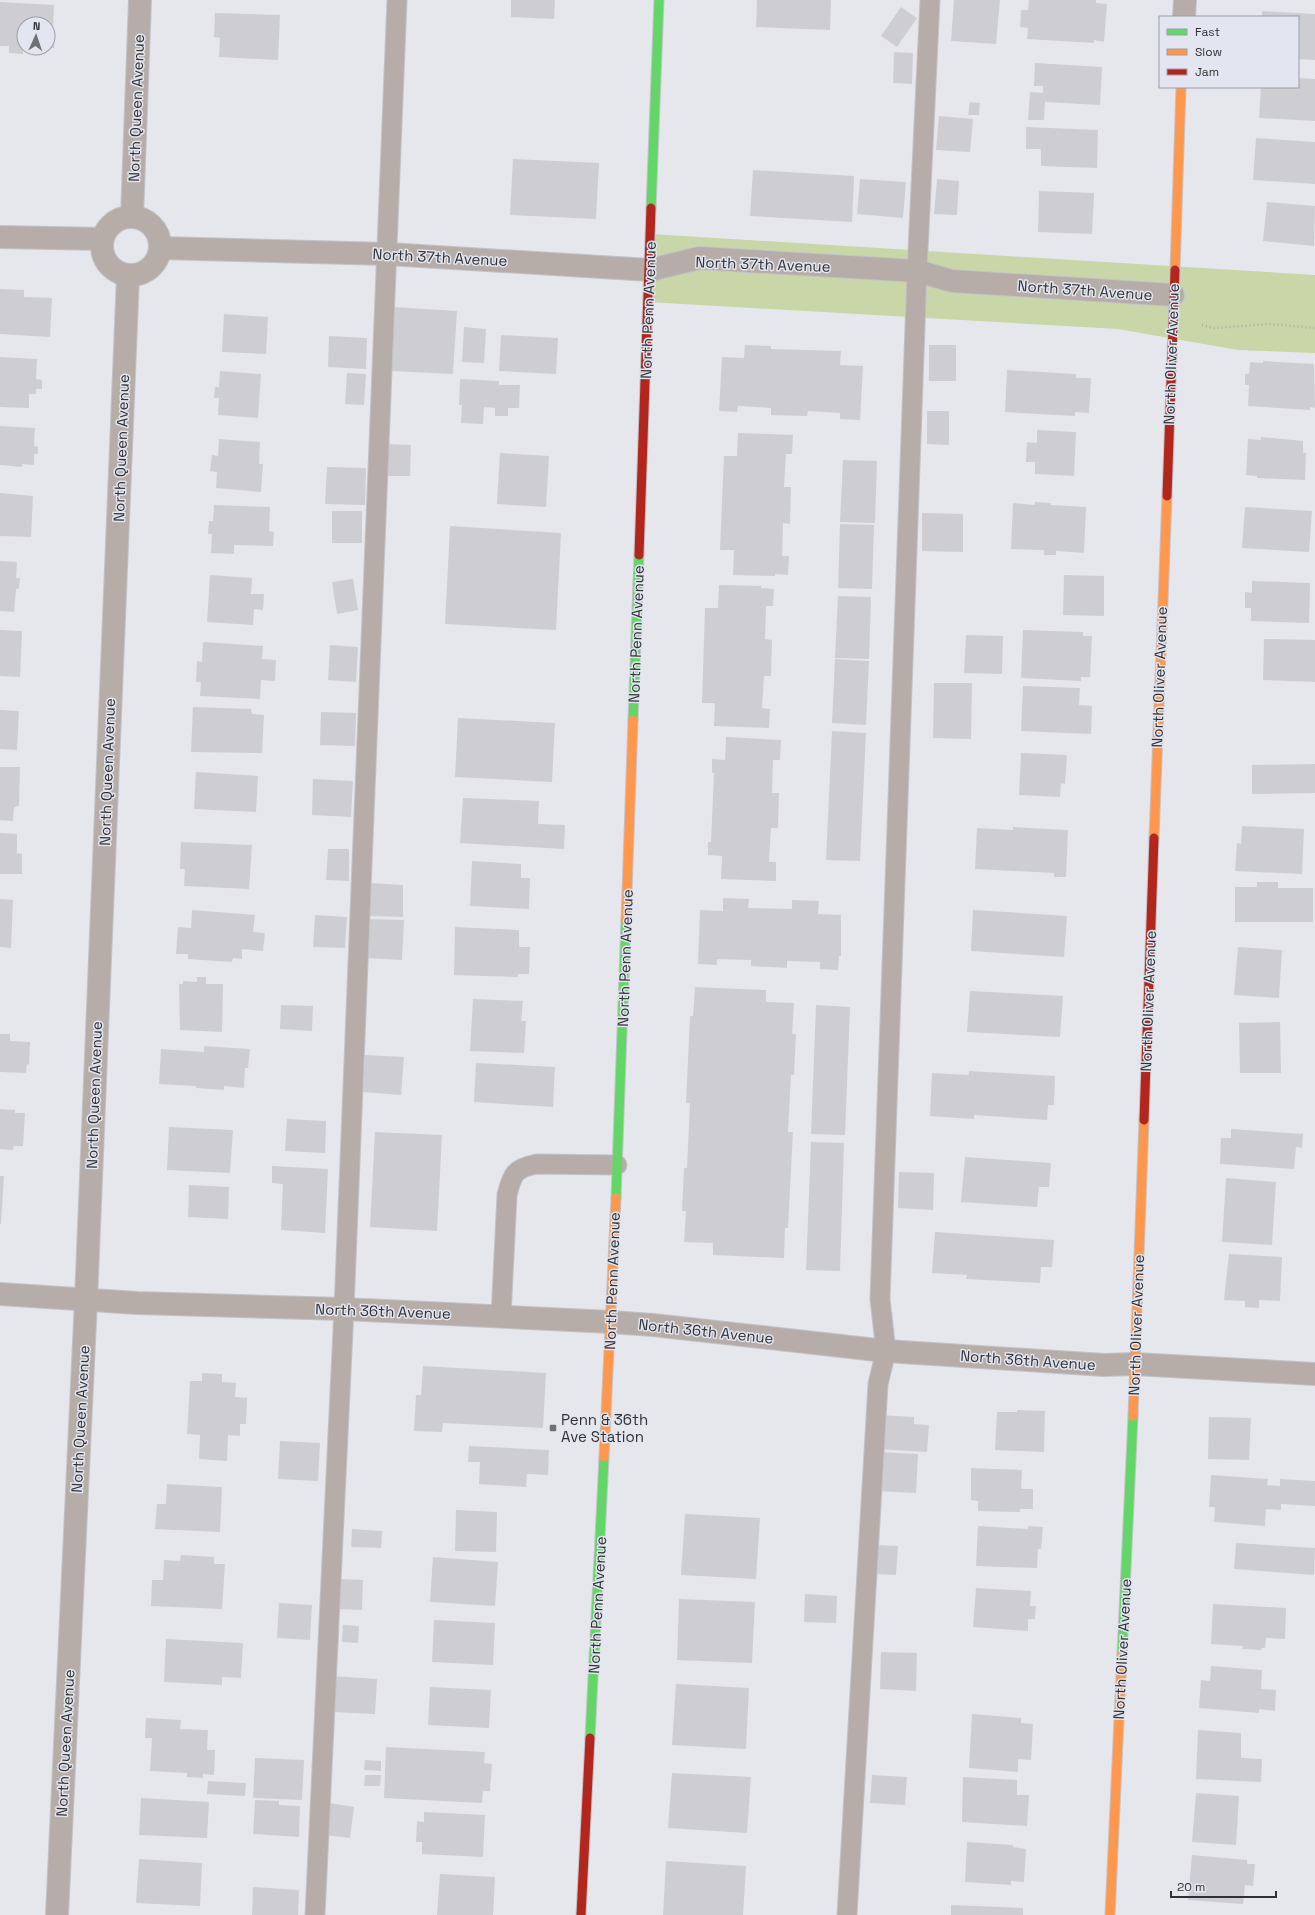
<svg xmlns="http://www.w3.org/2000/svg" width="1315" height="1915" font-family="'Space Grotesk',sans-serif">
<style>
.green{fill:#c9d6a8}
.building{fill:#ceced2}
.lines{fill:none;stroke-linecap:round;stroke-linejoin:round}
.lane-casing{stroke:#c2c3c7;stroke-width:21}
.street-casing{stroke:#c2c3c7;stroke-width:24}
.fast-casing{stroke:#c2c3c7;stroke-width:11}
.slow-casing{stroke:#c2c3c7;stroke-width:11}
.jam-casing{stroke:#c2c3c7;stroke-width:11}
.path{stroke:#b0aaa7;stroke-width:2.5;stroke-dasharray:1 3;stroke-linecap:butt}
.lane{stroke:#b6ada9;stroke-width:19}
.street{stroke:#b6ada9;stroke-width:22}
.fast{stroke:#63d668;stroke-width:9}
.slow{stroke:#ff974d;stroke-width:9}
.jam{stroke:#b3261e;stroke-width:9}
.poi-dot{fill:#707175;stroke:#e3e6f0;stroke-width:1.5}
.labels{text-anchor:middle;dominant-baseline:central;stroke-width:3;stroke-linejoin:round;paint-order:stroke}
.street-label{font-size:15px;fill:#303135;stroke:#e3e6f0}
.poi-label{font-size:15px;fill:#303135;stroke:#e3e6f0;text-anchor:start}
</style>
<rect width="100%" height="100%" fill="#e6e7ed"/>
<polygon class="green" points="651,234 1315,275 1315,353 1238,350 1118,329 648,302"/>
<g class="building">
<polygon points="511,0 555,0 554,19 511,17"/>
<polygon points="757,0 831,0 830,30 756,27"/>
<polygon points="954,0 1000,0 996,44 951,41"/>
<polygon points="1029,0 1096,0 1096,3 1107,4 1104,42 1094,40 1094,43 1027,39 1028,28 1020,27 1021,10 1028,10"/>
<polygon points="0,2 54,5 53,32 55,33 54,48 48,48 48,24 24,24 23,54 9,53 9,46 0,46"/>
<polygon points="901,7 917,18 897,47 881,36"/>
<polygon points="1262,11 1315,14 1315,60 1298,59 1298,17 1262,17"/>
<polygon points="215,13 280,15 278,60 219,57 220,38 214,37"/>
<polygon points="894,52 913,53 912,84 893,83"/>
<polygon points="1035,63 1102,67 1100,105 1045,102 1044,120 1028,120 1030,92 1043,93 1043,86 1034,86"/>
<polygon points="1298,78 1315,79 1315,121 1259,118 1261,87 1298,87"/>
<polygon points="970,102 980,103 979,115 968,115"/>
<polygon points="939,116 973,119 970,152 936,150"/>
<polygon points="1026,127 1098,130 1097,168 1041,166 1041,149 1026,149"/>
<polygon points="1256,138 1315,142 1315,184 1253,180"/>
<polygon points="513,159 599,163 596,219 510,215"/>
<polygon points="753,170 854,176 852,222 750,216"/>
<polygon points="860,179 906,182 903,218 857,214"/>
<polygon points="937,179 959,181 957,215 934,214"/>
<polygon points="1039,191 1094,193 1092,234 1038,232"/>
<polygon points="1267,202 1315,206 1314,246 1263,241"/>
<polygon points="0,289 24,290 24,297 52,298 50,337 0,334"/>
<polygon points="393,307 457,311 453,374 390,371"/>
<polygon points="224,314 268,317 266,354 222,352"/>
<polygon points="464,327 486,329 484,363 462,362"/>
<polygon points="501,335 558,338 556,374 499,371"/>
<polygon points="329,336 367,338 366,369 328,367"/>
<polygon points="745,345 771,346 771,349 841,351 840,365 863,366 860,420 840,419 840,413 808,411 807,416 771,415 771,408 738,406 737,412 719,411 722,357 744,358"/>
<rect x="929" y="345" width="27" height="36"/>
<polygon points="0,357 37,359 36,379 42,380 42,389 36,389 36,394 29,394 29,408 0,407"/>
<polygon points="1263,361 1314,364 1315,408 1310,407 1310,410 1248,406 1249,385 1245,385 1245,374 1249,374 1250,362 1263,363"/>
<polygon points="1007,370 1076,374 1076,378 1091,378 1089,413 1075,412 1075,416 1005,412"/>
<polygon points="220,371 261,374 258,418 218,415 219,398 214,398 215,387 219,387"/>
<polygon points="347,373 366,374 364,405 345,404"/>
<polygon points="460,379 499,381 499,385 520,385 519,408 508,408 508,416 495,416 495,408 484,407 483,424 461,423 462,405 459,405"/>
<polygon points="927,411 949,411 949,445 927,444"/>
<polygon points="0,426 35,428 34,446 38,447 38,454 34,454 34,465 22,464 22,467 0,465"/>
<polygon points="1037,430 1076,432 1074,476 1035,474 1035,462 1026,462 1027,442 1037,443"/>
<polygon points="738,433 793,435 792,454 786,454 784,487 791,487 790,524 783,523 782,556 789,556 788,575 775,574 775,576 733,575 734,550 720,550 724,456 737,456"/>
<polygon points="1261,437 1303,441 1303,453 1306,453 1305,480 1257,478 1257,476 1246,475 1248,439 1261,440"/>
<polygon points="219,439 260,442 259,464 263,464 261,492 216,488 217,472 210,471 212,455 218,456"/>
<polygon points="387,444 411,445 410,476 385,476"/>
<polygon points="500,453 549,456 546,507 497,504"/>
<polygon points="843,460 877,461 875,523 840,522"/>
<polygon points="327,467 366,468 365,505 325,504"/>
<polygon points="0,493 33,496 31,537 0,536"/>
<polygon points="1035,502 1051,503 1051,505 1086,507 1084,553 1056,551 1056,555 1044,555 1044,550 1011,549 1013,503 1035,505"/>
<polygon points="214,505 270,507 269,531 274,532 273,546 234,545 234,554 211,553 212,534 208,534 209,521 213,521"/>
<polygon points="1245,507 1312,511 1309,552 1242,548"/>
<rect x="332" y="511" width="30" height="32"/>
<polygon points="922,513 963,514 963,552 922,551"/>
<polygon points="840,524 874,525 872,589 838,588"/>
<polygon points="450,526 561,533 556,630 445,624"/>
<polygon points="0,561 17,562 16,578 20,578 19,589 16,589 14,612 0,611"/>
<polygon points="210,575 252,578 251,594 264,594 263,610 254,609 253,625 207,622"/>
<polygon points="1064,575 1104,576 1104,616 1063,615"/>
<polygon points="353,579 358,610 337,614 332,582"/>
<polygon points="1252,581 1310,583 1309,623 1251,621 1251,608 1245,608 1245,592 1252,593"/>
<polygon points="719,585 761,586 761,588 774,589 773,606 766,606 765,639 772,640 771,676 764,676 762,708 770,709 769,728 714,726 715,703 702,703 705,608 718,608"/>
<polygon points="838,596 871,597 869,659 835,658"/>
<polygon points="0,630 22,631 20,677 0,676"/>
<polygon points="1023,630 1083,632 1083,636 1092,636 1090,677 1081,677 1081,681 1021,678"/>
<polygon points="966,635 1003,636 1002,674 964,673"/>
<polygon points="1264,639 1315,640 1315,682 1263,680"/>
<polygon points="203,642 263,646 262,659 276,660 275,681 261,680 260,699 200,696 201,682 196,682 197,661 202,662"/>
<polygon points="330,645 358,647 356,682 328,680"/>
<polygon points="835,659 869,661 866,725 832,723"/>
<polygon points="934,683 972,683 971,739 933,738"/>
<polygon points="1023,686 1080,688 1079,705 1092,706 1091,734 1021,731"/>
<polygon points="193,707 251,709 252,714 264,715 262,753 191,752"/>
<polygon points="0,710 19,711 17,750 0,749"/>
<polygon points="321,712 356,713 355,746 320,745"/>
<polygon points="458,718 555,723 552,782 455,777"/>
<polygon points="832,731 866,733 860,861 826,860"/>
<polygon points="726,737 781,740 780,760 773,760 772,793 779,793 778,828 771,828 769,862 776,862 776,881 721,879 722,856 708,855 708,842 711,842 714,773 712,773 712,759 725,760"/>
<polygon points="1021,753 1067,755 1065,784 1061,783 1060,797 1019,795"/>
<polygon points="1315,764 1315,793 1252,794 1252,765"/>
<polygon points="0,767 20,767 19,806 14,807 13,821 0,820"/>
<polygon points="196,772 258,776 256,812 194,809"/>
<polygon points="313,779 353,781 351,817 312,815"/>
<polygon points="463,798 539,801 538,824 565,825 564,849 460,843"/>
<polygon points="1242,826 1304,829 1302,874 1235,871 1237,843 1241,844"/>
<polygon points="1013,827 1068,830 1066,877 1054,877 1054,873 975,869 977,828 1013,830"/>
<polygon points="0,833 17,834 17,853 22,854 22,874 0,874"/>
<polygon points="181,842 252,845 249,889 184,886 185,869 180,869"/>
<polygon points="328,849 349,849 349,881 326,880"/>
<polygon points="472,861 521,864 521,878 530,878 529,909 470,906"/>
<polygon points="1257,882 1278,882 1278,888 1313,888 1313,922 1235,922 1235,887 1257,887"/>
<polygon points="369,883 403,885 403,917 369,916"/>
<polygon points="723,898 749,899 748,908 792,909 792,900 819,901 818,914 841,915 841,956 839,956 838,970 820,969 820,962 787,961 787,968 751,966 751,960 717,959 717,965 698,964 700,910 723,911"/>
<polygon points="0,899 13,900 11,948 0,947"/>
<polygon points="192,910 255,915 253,932 265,933 263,951 242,949 242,959 233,958 232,962 188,959 188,954 176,954 178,927 191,928"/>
<polygon points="973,910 1067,916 1064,957 971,951"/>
<polygon points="315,915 347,917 345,948 313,947"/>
<polygon points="368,919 404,920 402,960 366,958"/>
<polygon points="455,927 519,930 519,947 530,947 529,974 518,974 518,977 454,975"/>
<polygon points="1238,947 1282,950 1279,998 1234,995"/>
<polygon points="197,977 206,977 206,984 223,984 222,1032 180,1030 179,984 183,984 183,981 197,982"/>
<polygon points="695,987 766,990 766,1002 794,1003 792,1034 796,1034 794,1075 791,1075 788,1132 793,1132 788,1228 785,1228 784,1258 713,1255 713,1243 684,1242 686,1211 682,1211 684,1168 687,1168 690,1103 686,1103 690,1016 693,1016"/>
<polygon points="970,991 1063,996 1060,1037 967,1032"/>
<polygon points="473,999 523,1001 521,1021 526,1021 524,1053 470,1051"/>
<polygon points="281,1005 313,1006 312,1031 280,1029"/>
<polygon points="816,1005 850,1007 845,1135 811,1134"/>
<polygon points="1280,1022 1281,1073 1240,1073 1239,1023"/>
<polygon points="0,1034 10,1034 10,1041 30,1042 29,1065 27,1064 26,1073 0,1072"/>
<polygon points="204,1046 250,1049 248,1068 245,1068 244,1088 224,1086 224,1090 196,1088 196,1086 159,1084 161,1049 204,1052"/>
<polygon points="365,1055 404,1057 401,1095 363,1092"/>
<polygon points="476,1063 555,1067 553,1107 474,1102"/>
<polygon points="969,1071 1055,1076 1054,1105 1048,1105 1047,1120 974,1115 974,1119 930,1116 932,1073 969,1075"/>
<polygon points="0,1109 15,1110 15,1113 25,1113 23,1146 14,1146 13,1150 0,1149"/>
<polygon points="287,1119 326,1121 325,1153 285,1151"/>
<polygon points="169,1127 233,1130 230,1173 167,1170"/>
<polygon points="1231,1129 1303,1134 1302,1148 1296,1147 1294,1169 1220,1164 1221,1138 1231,1138"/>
<polygon points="375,1132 442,1135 437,1231 370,1227"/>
<polygon points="811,1142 844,1143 840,1271 806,1270"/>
<polygon points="965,1157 1051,1163 1049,1187 1039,1187 1037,1207 961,1202"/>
<polygon points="272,1166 328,1169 325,1233 281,1230 283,1184 272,1183"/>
<polygon points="899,1172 934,1173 933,1210 898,1208"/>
<polygon points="0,1176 4,1176 1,1224 0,1224"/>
<polygon points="1226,1178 1276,1182 1272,1245 1222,1242"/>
<polygon points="189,1185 229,1187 228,1219 188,1217"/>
<polygon points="935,1232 1054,1240 1052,1267 1041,1267 1040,1283 966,1279 967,1275 932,1273"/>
<polygon points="1229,1254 1282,1257 1280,1301 1259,1300 1259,1308 1245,1307 1245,1301 1224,1300"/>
<polygon points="423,1366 546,1373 543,1428 443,1423 442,1432 414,1431 416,1395 421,1395"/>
<polygon points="202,1373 222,1374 222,1382 236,1383 235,1397 247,1398 246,1424 240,1424 240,1436 228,1435 227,1461 199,1459 200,1435 187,1434 190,1381 202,1381"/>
<polygon points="1017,1410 1045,1411 1044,1452 995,1450 997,1412 1017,1412"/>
<polygon points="880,1415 914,1417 914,1424 929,1425 927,1452 878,1449"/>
<polygon points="1209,1417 1251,1418 1249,1460 1208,1459"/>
<polygon points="280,1441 320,1443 318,1481 278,1479"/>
<polygon points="469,1446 549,1450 548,1475 527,1474 526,1487 479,1484 480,1462 468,1462"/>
<polygon points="879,1452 918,1454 916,1493 877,1491"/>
<polygon points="971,1468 1022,1470 1021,1489 1033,1489 1033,1509 1020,1509 1020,1512 978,1511 978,1501 971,1500"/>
<polygon points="1211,1475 1268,1479 1267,1485 1280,1486 1280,1479 1315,1481 1315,1506 1281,1504 1281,1510 1266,1509 1265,1526 1214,1522 1215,1507 1209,1507"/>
<polygon points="167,1484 222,1487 220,1532 155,1529 157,1504 166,1504"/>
<polygon points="456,1510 497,1512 496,1552 455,1551"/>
<polygon points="685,1514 760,1518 756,1579 681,1575"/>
<polygon points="978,1526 1028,1529 1028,1526 1043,1527 1041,1549 1038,1549 1037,1568 976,1566"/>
<polygon points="352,1529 382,1531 381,1548 351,1547"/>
<polygon points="1236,1543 1315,1548 1314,1575 1234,1569"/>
<polygon points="875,1545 898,1546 896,1575 873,1574"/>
<polygon points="181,1555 214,1557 214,1564 225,1564 222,1609 151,1606 152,1580 163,1580 164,1560 180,1561"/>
<polygon points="433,1557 498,1562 495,1606 430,1602"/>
<polygon points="339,1579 363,1580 362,1610 337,1609"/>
<polygon points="976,1588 1031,1591 1030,1606 1036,1606 1035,1619 1028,1619 1028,1631 973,1627"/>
<polygon points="805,1594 837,1596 836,1623 804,1622"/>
<polygon points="679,1599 755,1602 752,1663 677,1660"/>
<polygon points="279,1603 312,1605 310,1640 277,1638"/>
<polygon points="1213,1604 1286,1608 1285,1639 1266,1638 1265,1648 1262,1648 1261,1650 1242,1649 1243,1646 1211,1644"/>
<polygon points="434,1620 495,1623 493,1665 432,1662"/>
<polygon points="343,1625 359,1626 358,1643 342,1642"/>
<polygon points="166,1639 243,1643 241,1678 222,1677 222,1685 164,1682"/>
<polygon points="881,1652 917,1653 916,1691 880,1689"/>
<polygon points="1211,1666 1262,1670 1261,1689 1276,1690 1275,1711 1259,1709 1259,1713 1199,1708 1201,1680 1210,1681"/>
<polygon points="332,1676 377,1679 375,1714 331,1712"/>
<polygon points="676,1684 749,1688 746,1749 672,1745"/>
<polygon points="430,1687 491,1690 489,1728 428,1725"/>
<polygon points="972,1714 1021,1718 1021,1723 1033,1724 1031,1760 1018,1759 1018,1772 969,1768"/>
<polygon points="146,1718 181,1720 180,1729 208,1730 207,1750 215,1750 214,1775 203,1774 203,1778 187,1777 187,1773 150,1771 152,1738 145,1738"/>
<polygon points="1198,1730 1241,1733 1241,1758 1262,1759 1261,1782 1196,1779"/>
<polygon points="386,1747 485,1752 484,1763 492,1764 490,1791 483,1791 482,1803 384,1798"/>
<polygon points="255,1758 304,1760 302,1800 253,1798"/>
<polygon points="365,1760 381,1761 381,1771 364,1770"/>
<polygon points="672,1773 751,1777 747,1833 668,1828"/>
<polygon points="365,1775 381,1775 380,1786 364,1786"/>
<polygon points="872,1775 907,1777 905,1805 870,1803"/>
<polygon points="963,1777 1017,1780 1017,1795 1029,1795 1027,1826 962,1822"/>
<polygon points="208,1781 246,1783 245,1796 207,1794"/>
<polygon points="1196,1793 1239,1796 1236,1845 1192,1842"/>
<polygon points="141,1798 209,1802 207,1838 139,1835"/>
<polygon points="255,1800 279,1801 279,1805 300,1806 299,1837 253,1834"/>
<polygon points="329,1803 354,1807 350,1838 325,1835"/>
<polygon points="424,1812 485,1815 483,1857 422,1854 422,1842 416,1842 417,1821 424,1822"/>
<polygon points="967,1842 1013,1845 1013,1847 1026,1849 1024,1882 1011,1881 1011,1885 965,1882"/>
<polygon points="1192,1855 1247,1860 1247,1864 1255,1864 1253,1886 1245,1885 1243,1904 1188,1900"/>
<polygon points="139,1859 202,1863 200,1906 136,1903"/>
<polygon points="666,1861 746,1866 743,1915 663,1915"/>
<polygon points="440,1874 495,1877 493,1915 437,1915"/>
<polygon points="253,1887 299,1890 298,1915 252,1915"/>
<polygon points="951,1905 1023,1908 1023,1915 951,1915"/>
</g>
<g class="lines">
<defs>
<g id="lane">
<path d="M501,1316L507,1195C512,1174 515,1168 537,1164L617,1165"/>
<polyline points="315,1915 344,1309 397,0"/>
<polyline points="847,1915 878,1384 886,1351 880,1299 917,271 930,0"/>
</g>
<g id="street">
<polyline points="1184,17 1185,0"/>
<circle cx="131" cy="246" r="29"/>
<polyline points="132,217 140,0"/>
<polyline points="0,237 102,239"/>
<polyline points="160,248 388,254 650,270 699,258 917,271 952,281 1173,295"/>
<polyline points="0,1294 137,1303 344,1309 611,1322 653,1325 886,1351 1104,1365 1135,1364 1315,1374"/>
<polyline points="57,1915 86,1300 128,276"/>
</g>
<g id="fast">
<polyline points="651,208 659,0"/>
<polyline points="633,720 639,555"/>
<polyline points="616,1198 626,920"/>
<polyline points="1122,1655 1133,1416"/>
<polyline points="590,1738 604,1457"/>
</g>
<g id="slow">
<polyline points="1175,270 1181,87"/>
<polyline points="1154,838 1167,496"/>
<polyline points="626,920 633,720"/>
<polyline points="1133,1416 1144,1120"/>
<polyline points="604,1457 616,1198"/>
<polyline points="1110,1915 1122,1655"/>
</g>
<g id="jam">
<polyline points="1167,496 1175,270"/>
<polyline points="639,555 651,208"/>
<polyline points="1144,1120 1154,838"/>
<polyline points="581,1915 590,1738"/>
</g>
</defs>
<use href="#lane" class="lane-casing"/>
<use href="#street" class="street-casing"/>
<use href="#fast" class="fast-casing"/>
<use href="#slow" class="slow-casing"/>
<use href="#jam" class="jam-casing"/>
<polyline class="path" points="1202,325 1214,328 1270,324 1315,328"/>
<use href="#lane" class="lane"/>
<use href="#street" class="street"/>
<use href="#fast" class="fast"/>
<use href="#slow" class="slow"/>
<use href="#jam" class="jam"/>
</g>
<rect class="poi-dot" x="549" y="1424" width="8" height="8" rx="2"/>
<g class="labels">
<g class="street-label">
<text transform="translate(136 108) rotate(-88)">North Queen Avenue</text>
<text transform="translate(440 257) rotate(3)">North 37th Avenue</text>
<text transform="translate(763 264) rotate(2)">North 37th Avenue</text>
<text transform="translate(1085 290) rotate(4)">North 37th Avenue</text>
<text transform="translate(648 310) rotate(-88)">North Penn Avenue</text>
<text transform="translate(1171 354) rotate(-88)">North Oliver Avenue</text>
<text transform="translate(121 448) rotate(-88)">North Queen Avenue</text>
<text transform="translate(636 634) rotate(-88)">North Penn Avenue</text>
<text transform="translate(1159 677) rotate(-88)">North Oliver Avenue</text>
<text transform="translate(107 772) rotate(-88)">North Queen Avenue</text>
<text transform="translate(625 958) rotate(-88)">North Penn Avenue</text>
<text transform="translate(1148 1001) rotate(-88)">North Oliver Avenue</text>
<text transform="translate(94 1095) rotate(-88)">North Queen Avenue</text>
<text transform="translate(612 1281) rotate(-88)">North Penn Avenue</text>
<text transform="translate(383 1311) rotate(2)">North 36th Avenue</text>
<text transform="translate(1136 1325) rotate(-88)">North Oliver Avenue</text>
<text transform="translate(706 1331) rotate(6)">North 36th Avenue</text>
<text transform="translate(1028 1360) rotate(4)">North 36th Avenue</text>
<text transform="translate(80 1419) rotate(-87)">North Queen Avenue</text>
<text transform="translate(597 1605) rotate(-87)">North Penn Avenue</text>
<text transform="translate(1122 1649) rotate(-87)">North Oliver Avenue</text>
<text transform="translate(65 1743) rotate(-87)">North Queen Avenue</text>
</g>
<g class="poi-label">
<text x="561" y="1419">Penn &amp; 36th<tspan x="561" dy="17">Ave Station</tspan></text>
</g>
</g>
<rect x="1159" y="16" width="140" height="72" fill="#e3e6f0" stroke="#9b9ea5"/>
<rect x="1167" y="29" width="20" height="6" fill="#63d668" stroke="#9b9ea5"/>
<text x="1195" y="36" font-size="12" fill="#303135">Fast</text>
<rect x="1167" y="49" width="20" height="6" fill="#ff974d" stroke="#9b9ea5"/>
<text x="1195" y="56" font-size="12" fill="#303135">Slow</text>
<rect x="1167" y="69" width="20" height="6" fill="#b3261e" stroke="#9b9ea5"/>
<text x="1195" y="76" font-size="12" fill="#303135">Jam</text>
<g transform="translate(36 36) rotate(3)"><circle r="19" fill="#e3e6f0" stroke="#9b9ea5"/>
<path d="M0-3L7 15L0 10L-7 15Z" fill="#707175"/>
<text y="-6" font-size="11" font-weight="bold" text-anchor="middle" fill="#303135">N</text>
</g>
<path d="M1171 1891v6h105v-6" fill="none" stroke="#303135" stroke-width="2"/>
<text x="1177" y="1891" font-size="12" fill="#303135" stroke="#e3e6f0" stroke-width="3" paint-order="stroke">20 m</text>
</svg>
